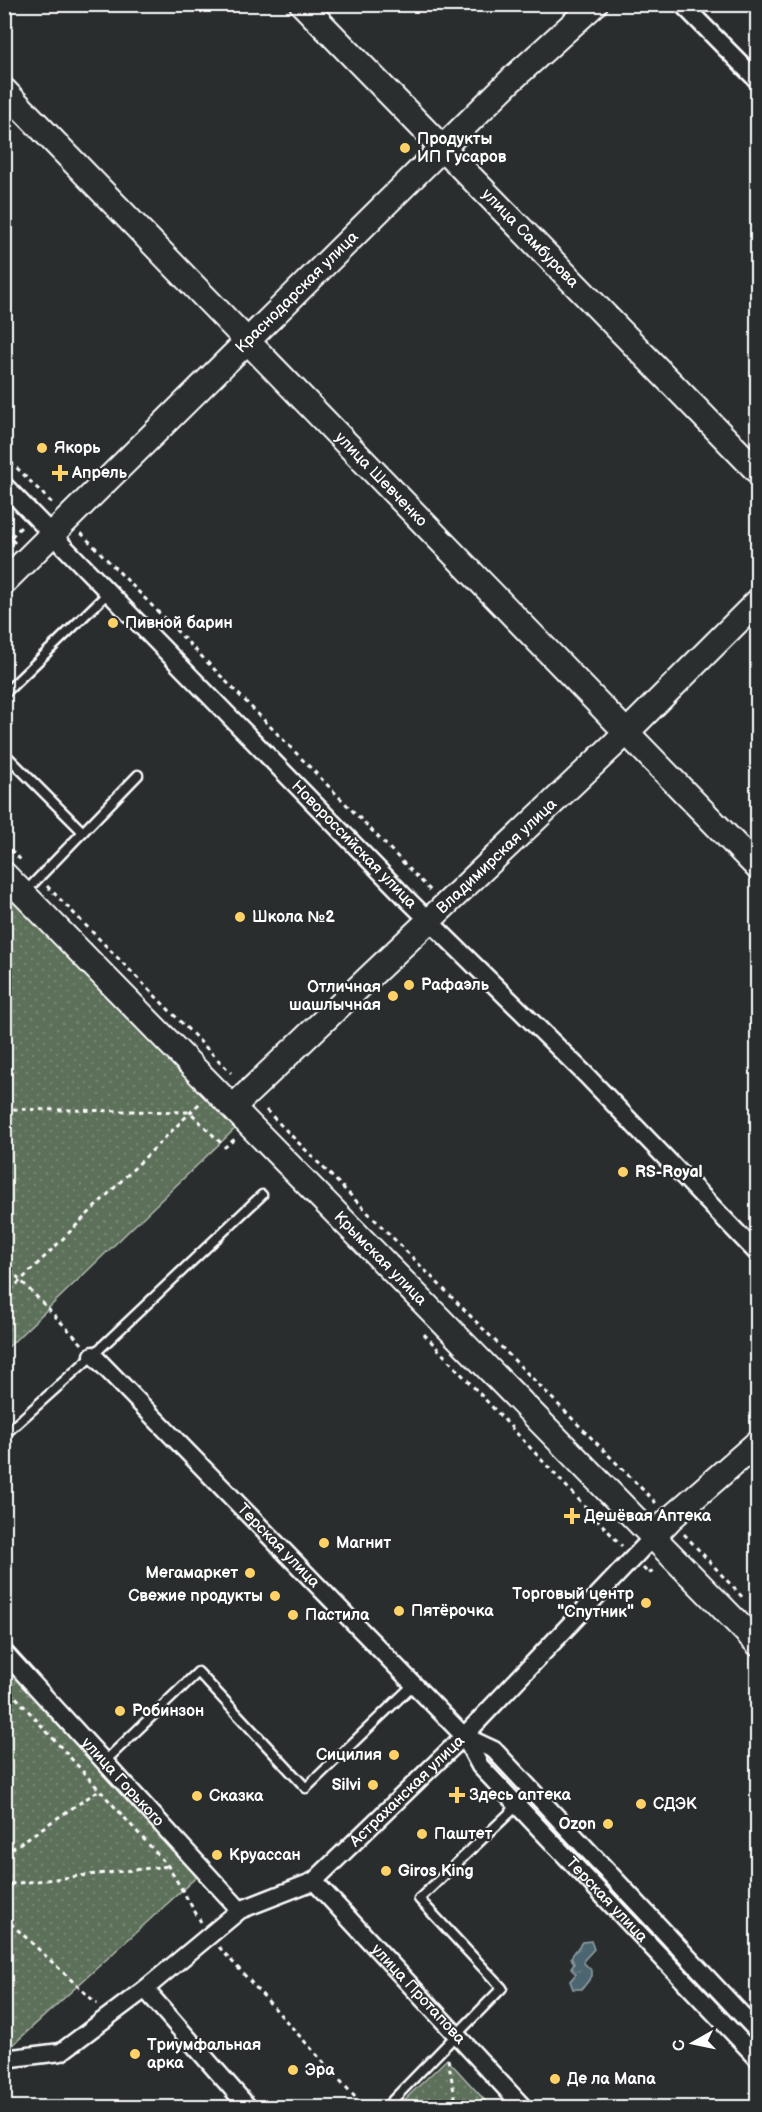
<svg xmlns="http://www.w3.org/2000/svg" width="762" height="2112" font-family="'Balsamiq Sans',sans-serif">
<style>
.park{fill:url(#park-dots);stroke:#aeb8ac;stroke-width:1.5}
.water{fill:url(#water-ripples);stroke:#94a3a9;stroke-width:1.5}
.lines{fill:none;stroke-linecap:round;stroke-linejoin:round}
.lane-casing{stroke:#fff;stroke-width:13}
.street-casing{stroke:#fff;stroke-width:21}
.secondary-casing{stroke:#fff;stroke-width:28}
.path{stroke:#fff;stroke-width:3;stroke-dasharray:4.5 4.5;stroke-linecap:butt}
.lane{stroke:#2a2d2e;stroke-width:8}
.street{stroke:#2a2d2e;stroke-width:16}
.secondary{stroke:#2a2d2e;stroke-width:24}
.poi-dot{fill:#ffd166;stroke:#2a2d2e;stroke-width:2}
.labels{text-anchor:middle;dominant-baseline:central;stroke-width:4.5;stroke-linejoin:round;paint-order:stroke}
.poi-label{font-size:16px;font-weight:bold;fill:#fff;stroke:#2a2d2e;text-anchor:start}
.street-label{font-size:16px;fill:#fff;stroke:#2a2d2e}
</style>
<defs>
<pattern id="park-dots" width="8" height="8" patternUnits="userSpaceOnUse" patternTransform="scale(1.5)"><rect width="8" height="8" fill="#5d705a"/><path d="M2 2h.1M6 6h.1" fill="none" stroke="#758573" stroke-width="1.8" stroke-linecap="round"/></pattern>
<pattern id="water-ripples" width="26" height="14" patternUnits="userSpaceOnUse" patternTransform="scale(1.5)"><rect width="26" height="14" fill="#4c6670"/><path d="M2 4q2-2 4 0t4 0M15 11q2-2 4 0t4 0" fill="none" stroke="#677d85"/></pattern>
</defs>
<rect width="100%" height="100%" fill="#2a2d2e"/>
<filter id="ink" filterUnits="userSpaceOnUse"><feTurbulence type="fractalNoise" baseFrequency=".0167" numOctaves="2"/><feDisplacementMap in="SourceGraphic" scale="12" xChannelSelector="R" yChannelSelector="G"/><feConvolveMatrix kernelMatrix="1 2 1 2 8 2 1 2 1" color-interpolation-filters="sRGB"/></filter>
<g filter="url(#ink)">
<g class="park">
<polygon points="5,884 240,1124 5,1350"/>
<polygon points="5,1652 203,1871 5,2052"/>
<polygon points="447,2059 491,2107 397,2107"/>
</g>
<polygon class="water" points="591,1941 594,1949 584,1960 584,1963 592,1971 592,1976 582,1989 573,1989 570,1981 576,1974 571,1969 574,1964 571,1957 582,1942"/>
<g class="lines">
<defs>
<g id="lane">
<polyline points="4,694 108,593"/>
<polyline points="4,753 83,832"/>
<polyline points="24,893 138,775"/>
<polyline points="4,1435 93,1355 262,1195"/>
<polyline points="104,1762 198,1672 306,1788 414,1684"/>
<polyline points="385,2108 502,1988 419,1899 517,1806"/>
</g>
<g id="street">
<polyline points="682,4 758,81"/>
<path id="s1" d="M4,485L408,900L586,1075L758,1254"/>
<path id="s2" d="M93,1355L464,1736L480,1766L758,2059"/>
<path id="s3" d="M4,1652L240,1910"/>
<polyline points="464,1736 494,1750 758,2032"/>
<path id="s4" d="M314,1881L524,2108"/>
<polyline points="145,1989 249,2108"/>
<path id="s5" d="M4,2059L61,2052L145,1989L240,1910L314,1881L464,1736L653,1537"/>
</g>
<g id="secondary">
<path id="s6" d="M302,4L758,472"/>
<path id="s7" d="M4,90L758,868"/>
<path id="s8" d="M4,582L511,80L595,4"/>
<path id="s9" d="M4,874L758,1644"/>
<path id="s10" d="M233,1107L627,732L758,601"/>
<polyline points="653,1537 671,1518 758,1442"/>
</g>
</defs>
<use href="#lane" class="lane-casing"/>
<use href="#street" class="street-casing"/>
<use href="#secondary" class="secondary-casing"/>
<g class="path">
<polyline points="4,455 53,504"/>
<polyline points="4,531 10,538 4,544"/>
<polyline points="81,533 431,891"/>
<polyline points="15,543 10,538 22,526"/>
<polyline points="4,607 12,600"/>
<polyline points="4,844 21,860"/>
<polyline points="47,886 231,1073"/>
<polyline points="4,1109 190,1112 225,1147 235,1139"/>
<polyline points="266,1110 658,1505"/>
<polyline points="4,1263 82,1344"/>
<polyline points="4,1297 201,1102"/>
<polyline points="424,1334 622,1546"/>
<polyline points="684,1534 745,1600"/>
<polyline points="643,1568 649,1574 655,1567"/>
<polyline points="4,1684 168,1866 201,1922"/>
<polyline points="4,1854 99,1790"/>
<path d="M4,1866C10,1877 12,1889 4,1900"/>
<polyline points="10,1884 168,1866"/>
<polyline points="4,1917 97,2004"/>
<polyline points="219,1947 365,2108"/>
<polyline points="448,2059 457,2108"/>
</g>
<use href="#lane" class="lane"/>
<use href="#street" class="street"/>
<use href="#secondary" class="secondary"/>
</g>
</g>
<g class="poi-dot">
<circle cx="405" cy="148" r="6"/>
<circle cx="42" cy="448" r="6"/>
<path d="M57 464h6v6h6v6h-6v6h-6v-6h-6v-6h6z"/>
<circle cx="113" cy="623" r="6"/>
<circle cx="240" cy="917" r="6"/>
<circle cx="409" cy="985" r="6"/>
<circle cx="393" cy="996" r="6"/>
<circle cx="623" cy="1172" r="6"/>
<path d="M569 1507h6v6h6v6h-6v6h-6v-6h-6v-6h6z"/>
<circle cx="324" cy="1543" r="6"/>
<circle cx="250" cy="1573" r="6"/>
<circle cx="275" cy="1596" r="6"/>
<circle cx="646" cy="1603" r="6"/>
<circle cx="399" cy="1611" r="6"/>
<circle cx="293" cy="1615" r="6"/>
<circle cx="120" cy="1711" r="6"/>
<circle cx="394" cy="1755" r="6"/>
<circle cx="373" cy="1785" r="6"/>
<path d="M454 1786h6v6h6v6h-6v6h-6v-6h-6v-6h6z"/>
<circle cx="197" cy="1796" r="6"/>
<circle cx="641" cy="1804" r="6"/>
<circle cx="608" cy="1824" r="6"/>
<circle cx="422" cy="1834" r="6"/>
<circle cx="217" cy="1855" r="6"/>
<circle cx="386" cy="1871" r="6"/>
<circle cx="135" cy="2054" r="6"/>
<circle cx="293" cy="2070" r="6"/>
<circle cx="555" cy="2079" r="6"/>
</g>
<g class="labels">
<g class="poi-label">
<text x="417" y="139">Продукты<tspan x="417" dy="18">ИП Гусаров</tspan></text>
<text x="54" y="448">Якорь</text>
<text x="72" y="473">Апрель</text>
<text x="125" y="623">Пивной барин</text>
<text x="252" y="917">Школа №2</text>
<text x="421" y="985">Рафаэль</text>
<text x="381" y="987" text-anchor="end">Отличная<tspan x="381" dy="18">шашлычная</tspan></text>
<text x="635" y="1172">RS-Royal</text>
<text x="584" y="1516">Дешёвая Аптека</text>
<text x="336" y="1543">Магнит</text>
<text x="238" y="1573" text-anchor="end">Мегамаркет</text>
<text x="634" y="1594" text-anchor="end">Торговый центр<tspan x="634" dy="18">"Спутник"</tspan></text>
<text x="263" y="1596" text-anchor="end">Свежие продукты</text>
<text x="411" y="1611">Пятёрочка</text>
<text x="305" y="1615">Пастила</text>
<text x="132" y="1711">Робинзон</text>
<text x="382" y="1755" text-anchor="end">Сицилия</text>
<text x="361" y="1785" text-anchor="end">Silvi</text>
<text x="469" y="1795">Здесь аптека</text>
<text x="209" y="1796">Сказка</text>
<text x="653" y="1804">СДЭК</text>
<text x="596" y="1824" text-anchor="end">Ozon</text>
<text x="434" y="1834">Паштет</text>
<text x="229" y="1855">Круассан</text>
<text x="398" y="1871">Giros King</text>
<text x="147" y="2045">Триумфальная<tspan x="147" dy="18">арка</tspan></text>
<text x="305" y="2070">Эра</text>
<text x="567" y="2079">Де ла Мапа</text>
</g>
<g class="street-label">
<text stroke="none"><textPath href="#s6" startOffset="327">улица Самбурова</textPath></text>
<text stroke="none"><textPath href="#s8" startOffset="412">Краснодарская улица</textPath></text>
<text stroke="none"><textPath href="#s7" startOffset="542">улица Шевченко</textPath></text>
<text stroke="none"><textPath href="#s1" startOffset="502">Новороссийская улица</textPath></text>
<text stroke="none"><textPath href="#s10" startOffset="364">Владимирская улица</textPath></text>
<text stroke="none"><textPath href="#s9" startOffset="538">Крымская улица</textPath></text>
<text stroke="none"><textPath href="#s2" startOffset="266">Терская улица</textPath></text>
<text stroke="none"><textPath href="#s3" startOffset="176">улица Горького</textPath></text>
<text stroke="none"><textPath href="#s5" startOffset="495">Астраханская улица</textPath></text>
<text stroke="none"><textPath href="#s2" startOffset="750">Терская улица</textPath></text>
<text stroke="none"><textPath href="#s4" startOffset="154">улица Протапова</textPath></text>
</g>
</g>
<rect width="762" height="2112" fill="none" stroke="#2a2d2e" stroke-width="24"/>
<rect x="12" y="12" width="738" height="2088" fill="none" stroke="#fff" stroke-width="2" filter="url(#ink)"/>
<g transform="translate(693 2043) rotate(261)" stroke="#2a2d2e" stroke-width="4.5" paint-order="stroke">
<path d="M0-4.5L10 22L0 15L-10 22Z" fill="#ffffff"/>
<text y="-9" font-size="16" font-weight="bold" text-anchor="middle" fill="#ffffff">С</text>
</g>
</svg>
